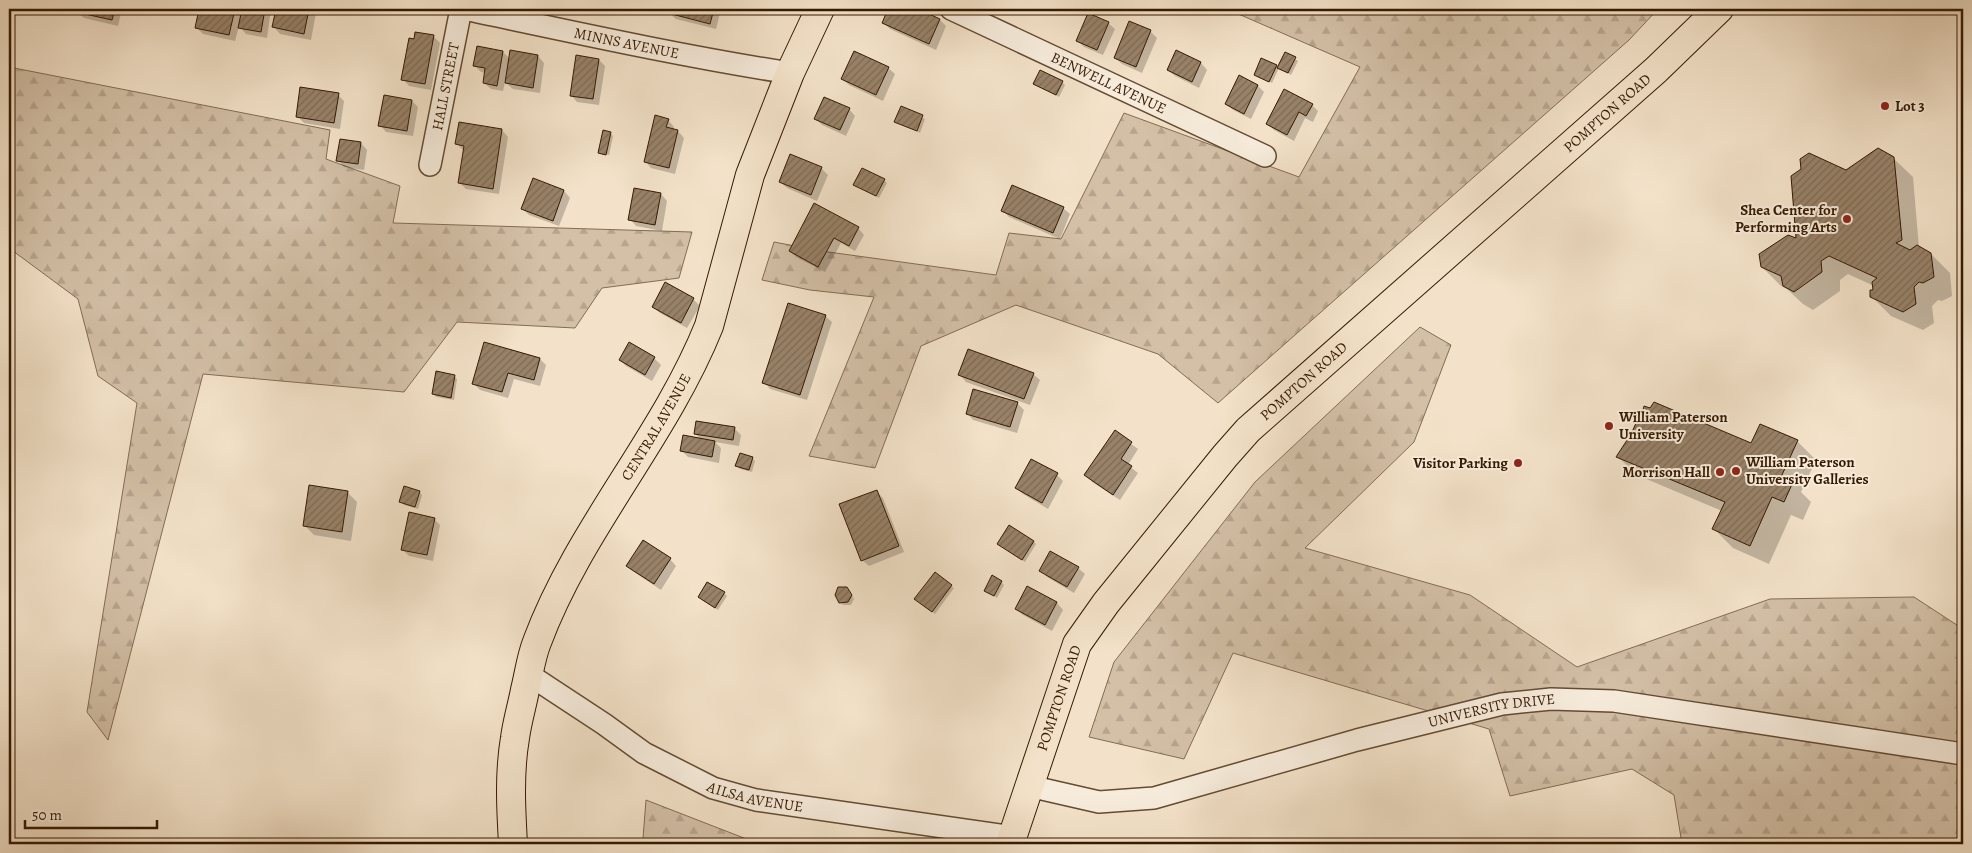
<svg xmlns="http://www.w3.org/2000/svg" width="1972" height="853" font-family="Alegreya,serif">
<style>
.forest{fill:url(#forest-firs);stroke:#846c54}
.shadow{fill:#0003}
.building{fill:url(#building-hatch);stroke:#351900}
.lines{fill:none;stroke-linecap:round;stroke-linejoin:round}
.minor-casing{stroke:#644b32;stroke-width:24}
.primary-casing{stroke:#351900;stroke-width:30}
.minor{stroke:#f7ecdc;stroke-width:21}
.primary{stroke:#f3e2c9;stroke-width:28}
.poi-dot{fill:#8f2418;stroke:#f7ecdc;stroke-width:2}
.labels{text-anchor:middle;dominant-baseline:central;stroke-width:4;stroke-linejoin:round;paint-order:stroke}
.street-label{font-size:15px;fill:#351900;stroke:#f7ecdc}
.poi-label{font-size:15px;font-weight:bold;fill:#351900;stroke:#f7ecdc;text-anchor:start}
</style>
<defs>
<pattern id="forest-firs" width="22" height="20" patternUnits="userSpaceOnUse" patternTransform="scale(1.25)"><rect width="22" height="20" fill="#d3c0a7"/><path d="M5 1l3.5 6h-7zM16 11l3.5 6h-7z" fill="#b6a48e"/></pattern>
<pattern id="building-hatch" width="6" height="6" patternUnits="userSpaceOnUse" patternTransform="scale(1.25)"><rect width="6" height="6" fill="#988269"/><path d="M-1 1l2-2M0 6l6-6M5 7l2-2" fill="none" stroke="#7d6a54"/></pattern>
</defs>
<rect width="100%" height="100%" fill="#f3e2c9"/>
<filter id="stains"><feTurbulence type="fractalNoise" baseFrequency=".004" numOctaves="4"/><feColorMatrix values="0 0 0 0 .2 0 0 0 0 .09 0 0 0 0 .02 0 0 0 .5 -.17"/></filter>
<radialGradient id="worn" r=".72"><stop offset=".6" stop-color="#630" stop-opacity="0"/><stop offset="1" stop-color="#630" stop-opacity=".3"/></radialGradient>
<g class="forest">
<polygon points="1227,9 1658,9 1629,40 1218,403 1158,354 1016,305 921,346 875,468 809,456 874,297 810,290 762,280 774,242 821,251 996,275 1009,233 1061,239 1124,113 1299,177 1360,67"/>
<polygon points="9,67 330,130 326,159 400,186 393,223 692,232 679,278 602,288 575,328 457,322 404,392 203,374 108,740 87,712 137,403 98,376 78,299 9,248"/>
<polygon points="1420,327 1451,345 1414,442 1305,548 1470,595 1577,667 1770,599 1914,597 1963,629 1963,844 1682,844 1674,795 1632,769 1510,796 1489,729 1233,653 1184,759 1089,737 1114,662 1255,482"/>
<polygon points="646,800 749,840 777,844 646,844 643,838"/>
</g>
<g class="shadow">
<polygon points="78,9 122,9 118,26 84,18 77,12"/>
<polygon points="201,9 271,9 267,38 246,34 239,26 235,41 203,34 196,27"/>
<polygon points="277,9 312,9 316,13 311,40 280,34 274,27"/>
<polygon points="622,9 638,9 636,15"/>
<polygon points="670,9 721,9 716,29 676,19 669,13"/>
<polygon points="889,9 915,9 940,20 946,26 936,50 890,29 883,22"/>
<polygon points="1048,9 1055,9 1053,15 1047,12"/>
<polygon points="1108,23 1115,29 1103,55 1084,47 1077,40"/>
<polygon points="1150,31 1157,38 1142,73 1122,64 1115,58"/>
<polygon points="433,36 440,43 431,90 409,86 403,79"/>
<polygon points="503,52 510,59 538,56 544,63 540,93 513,89 505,82 503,91 491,89 484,83 486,73 481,72 475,66"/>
<polygon points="1176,52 1201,63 1207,70 1199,88 1175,76 1168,70"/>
<polygon points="1286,53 1298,61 1291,75 1279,68 1272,83 1256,74 1276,66 1279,69"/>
<polygon points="599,60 605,66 599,105 577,102 571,95"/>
<polygon points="888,68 895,74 883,101 849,85 842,79"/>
<polygon points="1239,77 1258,86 1264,92 1251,119 1233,110 1226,104"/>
<polygon points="1062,82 1065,85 1059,97 1035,84"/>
<polygon points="338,95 344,101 340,129 304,123 297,116"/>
<polygon points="412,101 418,107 413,136 386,132 380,125"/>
<polygon points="1312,105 1318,111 1313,122 1305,118 1294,141 1274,130 1267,124"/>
<polygon points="901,108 925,119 920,133 895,121"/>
<polygon points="849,109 855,116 846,136 822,125 816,119"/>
<polygon points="668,120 674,127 673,130 678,131 684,138 675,174 651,168 645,161"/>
<polygon points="502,130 508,137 499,194 466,189 460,183 463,150 457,144"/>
<polygon points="610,133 613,136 609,155 601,153 601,154 599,153"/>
<polygon points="361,143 367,150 364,170 344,167 338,160"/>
<polygon points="1893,158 1913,177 1919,248 1931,254 1950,273 1952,296 1942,301 1938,300 1932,306 1934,323 1923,330 1891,316 1872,297 1874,286 1848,274 1840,280 1840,291 1813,310 1803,304 1787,289 1781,286 1762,267 1798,241 1846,171"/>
<polygon points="821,168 828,175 817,201 787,188 780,182"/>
<polygon points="884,180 887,183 879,198 855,185"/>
<polygon points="564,191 570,198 559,226 529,215 523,209"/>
<polygon points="661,194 667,201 662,231 636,226 630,219"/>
<polygon points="1063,208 1070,214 1060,239 1009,217 1002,210"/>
<polygon points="858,228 864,235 855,251 841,243 825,272 796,257 790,251"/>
<polygon points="666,284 693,299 700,306 687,328 660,313 653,307"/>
<polygon points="825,316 832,322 807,400 770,389 764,382"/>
<polygon points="629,344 654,358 661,365 652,381 626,366 620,360"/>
<polygon points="540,359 546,365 540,386 514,379 508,398 480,390 474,384"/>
<polygon points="1033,374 1040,380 1030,405 966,382 960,375"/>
<polygon points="454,376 457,379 454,400 436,397 433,394"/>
<polygon points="1017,403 1024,410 1017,433 973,420 967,413"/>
<polygon points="734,428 741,435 739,446 715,442 721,448 719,463 688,457 681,450 701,439 695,434"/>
<polygon points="1115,432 1138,449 1128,465 1138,473 1120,500 1092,482 1086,475"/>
<polygon points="1797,441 1816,460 1801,492 1811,502 1803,520 1791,515 1769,564 1733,548 1714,529 1722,511 1637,475 1618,457"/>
<polygon points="752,458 755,461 752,472 740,469 737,466"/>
<polygon points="1057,475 1063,481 1048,509 1023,494 1016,488"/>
<polygon points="876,491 883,498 904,552 869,566 862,560"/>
<polygon points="347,492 357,502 351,541 314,535 304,525"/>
<polygon points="419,492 422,495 418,509 404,505 401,502"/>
<polygon points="434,519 440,525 433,561 409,556 402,549"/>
<polygon points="1034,542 1036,544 1025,562 998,544"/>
<polygon points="670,559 676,566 661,590 634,572 627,566"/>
<polygon points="1078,568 1085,574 1074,593 1047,577 1041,571"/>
<polygon points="1001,582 1004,585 997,598 985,590"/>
<polygon points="951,586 954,588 935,614 919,602"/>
<polygon points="1027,588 1057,603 1063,610 1052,631 1023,615 1016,609"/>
<polygon points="850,592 854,599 851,605 843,605 840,602"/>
<polygon points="724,593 727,596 718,610 702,600"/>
</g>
<g class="building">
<polygon points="77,9 115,9 112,20 76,12"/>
<polygon points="199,9 235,9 229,35 195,28"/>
<polygon points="242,9 265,9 261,32 238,28"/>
<polygon points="276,9 309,9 304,34 272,27"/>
<polygon points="669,9 714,9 710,24 668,13"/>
<polygon points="888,9 918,9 940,19 929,44 882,23"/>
<polygon points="1088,13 1109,22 1097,50 1076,41"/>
<polygon points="1129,21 1151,30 1136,67 1114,58"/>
<polygon points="415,32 434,35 425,84 401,80 409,38 414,39"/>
<polygon points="477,46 503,51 497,86 483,83 485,68 473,66"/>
<polygon points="510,50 538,55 533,88 505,83"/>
<polygon points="1176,50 1201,62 1192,82 1167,70"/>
<polygon points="854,51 889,67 876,95 841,79"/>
<polygon points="1285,52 1296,57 1288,73 1277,68"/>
<polygon points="576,55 599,59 593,99 570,96"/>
<polygon points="1261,58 1277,65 1269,82 1254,75"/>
<polygon points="1040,70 1063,81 1056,95 1033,84"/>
<polygon points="1239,75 1258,85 1244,114 1225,104"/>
<polygon points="300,87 339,93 334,123 296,117"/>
<polygon points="1284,89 1313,104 1306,116 1299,112 1287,135 1266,124"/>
<polygon points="384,95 412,100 407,131 378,126"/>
<polygon points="824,97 850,108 840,130 814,119"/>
<polygon points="901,106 923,115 917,131 894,122"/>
<polygon points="655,115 669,119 666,127 678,130 669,168 644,162"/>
<polygon points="459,122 502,129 493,189 458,183 464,146 455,144"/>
<polygon points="603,130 611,132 606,155 598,153"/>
<polygon points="340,139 361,142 358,164 336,161"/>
<polygon points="1878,148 1894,157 1902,240 1896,243 1910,250 1917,245 1931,253 1934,277 1923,283 1919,282 1914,287 1916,304 1903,312 1870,297 1870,290 1873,290 1872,282 1877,278 1829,256 1821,261 1822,272 1794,292 1783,286 1781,276 1761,267 1759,254 1788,235 1796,238 1791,176 1801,169 1800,159 1809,153 1846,170"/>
<polygon points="790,154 822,167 811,195 779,182"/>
<polygon points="862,168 885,179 876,196 853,185"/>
<polygon points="533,178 564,190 553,221 521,209"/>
<polygon points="1012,185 1064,207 1053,233 1001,211"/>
<polygon points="634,188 661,193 655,225 628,220"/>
<polygon points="814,203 859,227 849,246 834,238 818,267 789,251"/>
<polygon points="665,282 694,298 681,323 652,307"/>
<polygon points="788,303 826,315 800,395 762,383"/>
<polygon points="484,342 540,358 534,380 508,373 502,392 472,384"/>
<polygon points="629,342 655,357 645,375 619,360"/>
<polygon points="968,349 1034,373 1024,399 958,375"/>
<polygon points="436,371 455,375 451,398 432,394"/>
<polygon points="973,389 1018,402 1010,427 966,414"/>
<polygon points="1654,402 1751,443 1760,424 1798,440 1781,477 1793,482 1784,502 1772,497 1750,546 1712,529 1725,502 1616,457 1631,434 1637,421 1640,422 1644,406 1650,408"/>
<polygon points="696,421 735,427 733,440 694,434"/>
<polygon points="1115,430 1132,442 1121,459 1132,466 1113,495 1084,475"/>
<polygon points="683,435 715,441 712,457 680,451"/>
<polygon points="740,453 753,457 749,470 735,466"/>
<polygon points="1031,459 1058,473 1042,503 1015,488"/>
<polygon points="309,485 348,491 342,532 303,526"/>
<polygon points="404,486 420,491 415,507 399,502"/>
<polygon points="877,490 899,546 861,561 839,504"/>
<polygon points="409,512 435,518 427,555 401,550"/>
<polygon points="1009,525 1034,541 1022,560 997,544"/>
<polygon points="643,540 671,558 654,584 626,566"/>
<polygon points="1050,551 1079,567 1067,587 1039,571"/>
<polygon points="935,572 952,585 932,612 914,599"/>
<polygon points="992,575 1002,581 994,596 984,591"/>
<polygon points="707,582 725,592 715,608 698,597"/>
<polygon points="1027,586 1057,602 1045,625 1015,609"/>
<polygon points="838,587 847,587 852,595 848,602 839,603 835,595"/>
</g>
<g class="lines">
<defs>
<g id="minor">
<path id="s1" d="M464,9C573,32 681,56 790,73"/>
<path id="s2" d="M951,9L1265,156"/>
<path id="s3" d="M430,165L461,9"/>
<path id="s4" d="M528,674L604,724L644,753L713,788L756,800L1013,837"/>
<path id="s5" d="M1029,786L1099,802L1154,798L1357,740L1502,704L1551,699L1614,701L1963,754"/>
</g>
<g id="primary">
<path id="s6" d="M513,844C511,809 509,773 515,738C517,722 522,706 525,690C529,674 531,657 537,642C579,529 664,438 709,326L750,175L790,73L820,9"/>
<path id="s7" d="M1010,844L1077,644L1106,603L1225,456L1248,430L1656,70L1719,9"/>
</g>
</defs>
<use href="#minor" class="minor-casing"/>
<use href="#primary" class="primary-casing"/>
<use href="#minor" class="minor"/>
<use href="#primary" class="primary"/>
</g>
<g class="poi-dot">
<circle cx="1885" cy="106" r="5"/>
<circle cx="1847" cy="219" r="5"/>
<circle cx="1609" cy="426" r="5"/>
<circle cx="1518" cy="463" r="5"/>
<circle cx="1736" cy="471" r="5"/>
<circle cx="1720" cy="472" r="5"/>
</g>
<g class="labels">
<g class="street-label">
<text stroke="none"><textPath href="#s1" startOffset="166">MINNS AVENUE</textPath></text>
<text stroke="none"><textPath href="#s2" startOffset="174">BENWELL AVENUE</textPath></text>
<text stroke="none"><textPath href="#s3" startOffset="80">HALL STREET</textPath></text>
<text stroke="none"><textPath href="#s7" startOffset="964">POMPTON ROAD</textPath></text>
<text stroke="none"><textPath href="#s7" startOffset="559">POMPTON ROAD</textPath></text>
<text stroke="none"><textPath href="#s6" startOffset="451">CENTRAL AVENUE</textPath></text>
<text stroke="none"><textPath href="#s7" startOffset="154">POMPTON ROAD</textPath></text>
<text stroke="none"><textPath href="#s5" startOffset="476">UNIVERSITY DRIVE</textPath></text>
<text stroke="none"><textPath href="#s4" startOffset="261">AILSA AVENUE</textPath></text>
</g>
<g class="poi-label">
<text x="1895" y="106">Lot 3</text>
<text x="1837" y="210" text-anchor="end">Shea Center for<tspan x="1837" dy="17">Performing Arts</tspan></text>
<text x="1619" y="417">William Paterson<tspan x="1619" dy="17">University</tspan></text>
<text x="1746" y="462">William Paterson<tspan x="1746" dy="17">University Galleries</tspan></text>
<text x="1508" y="463" text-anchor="end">Visitor Parking</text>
<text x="1710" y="472" text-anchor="end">Morrison Hall</text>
</g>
</g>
<rect width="1972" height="853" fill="none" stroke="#f3e2c9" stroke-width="30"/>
<rect x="10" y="10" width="1952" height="833" fill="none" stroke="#351900" stroke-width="2.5"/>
<rect x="15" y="15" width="1942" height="823" fill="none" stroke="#351900"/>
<path d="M25 820v8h132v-8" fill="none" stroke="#351900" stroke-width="2.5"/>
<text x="32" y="820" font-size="15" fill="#351900" stroke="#f7ecdc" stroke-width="4" paint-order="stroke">50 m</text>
<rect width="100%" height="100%" filter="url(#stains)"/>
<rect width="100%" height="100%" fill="url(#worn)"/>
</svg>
